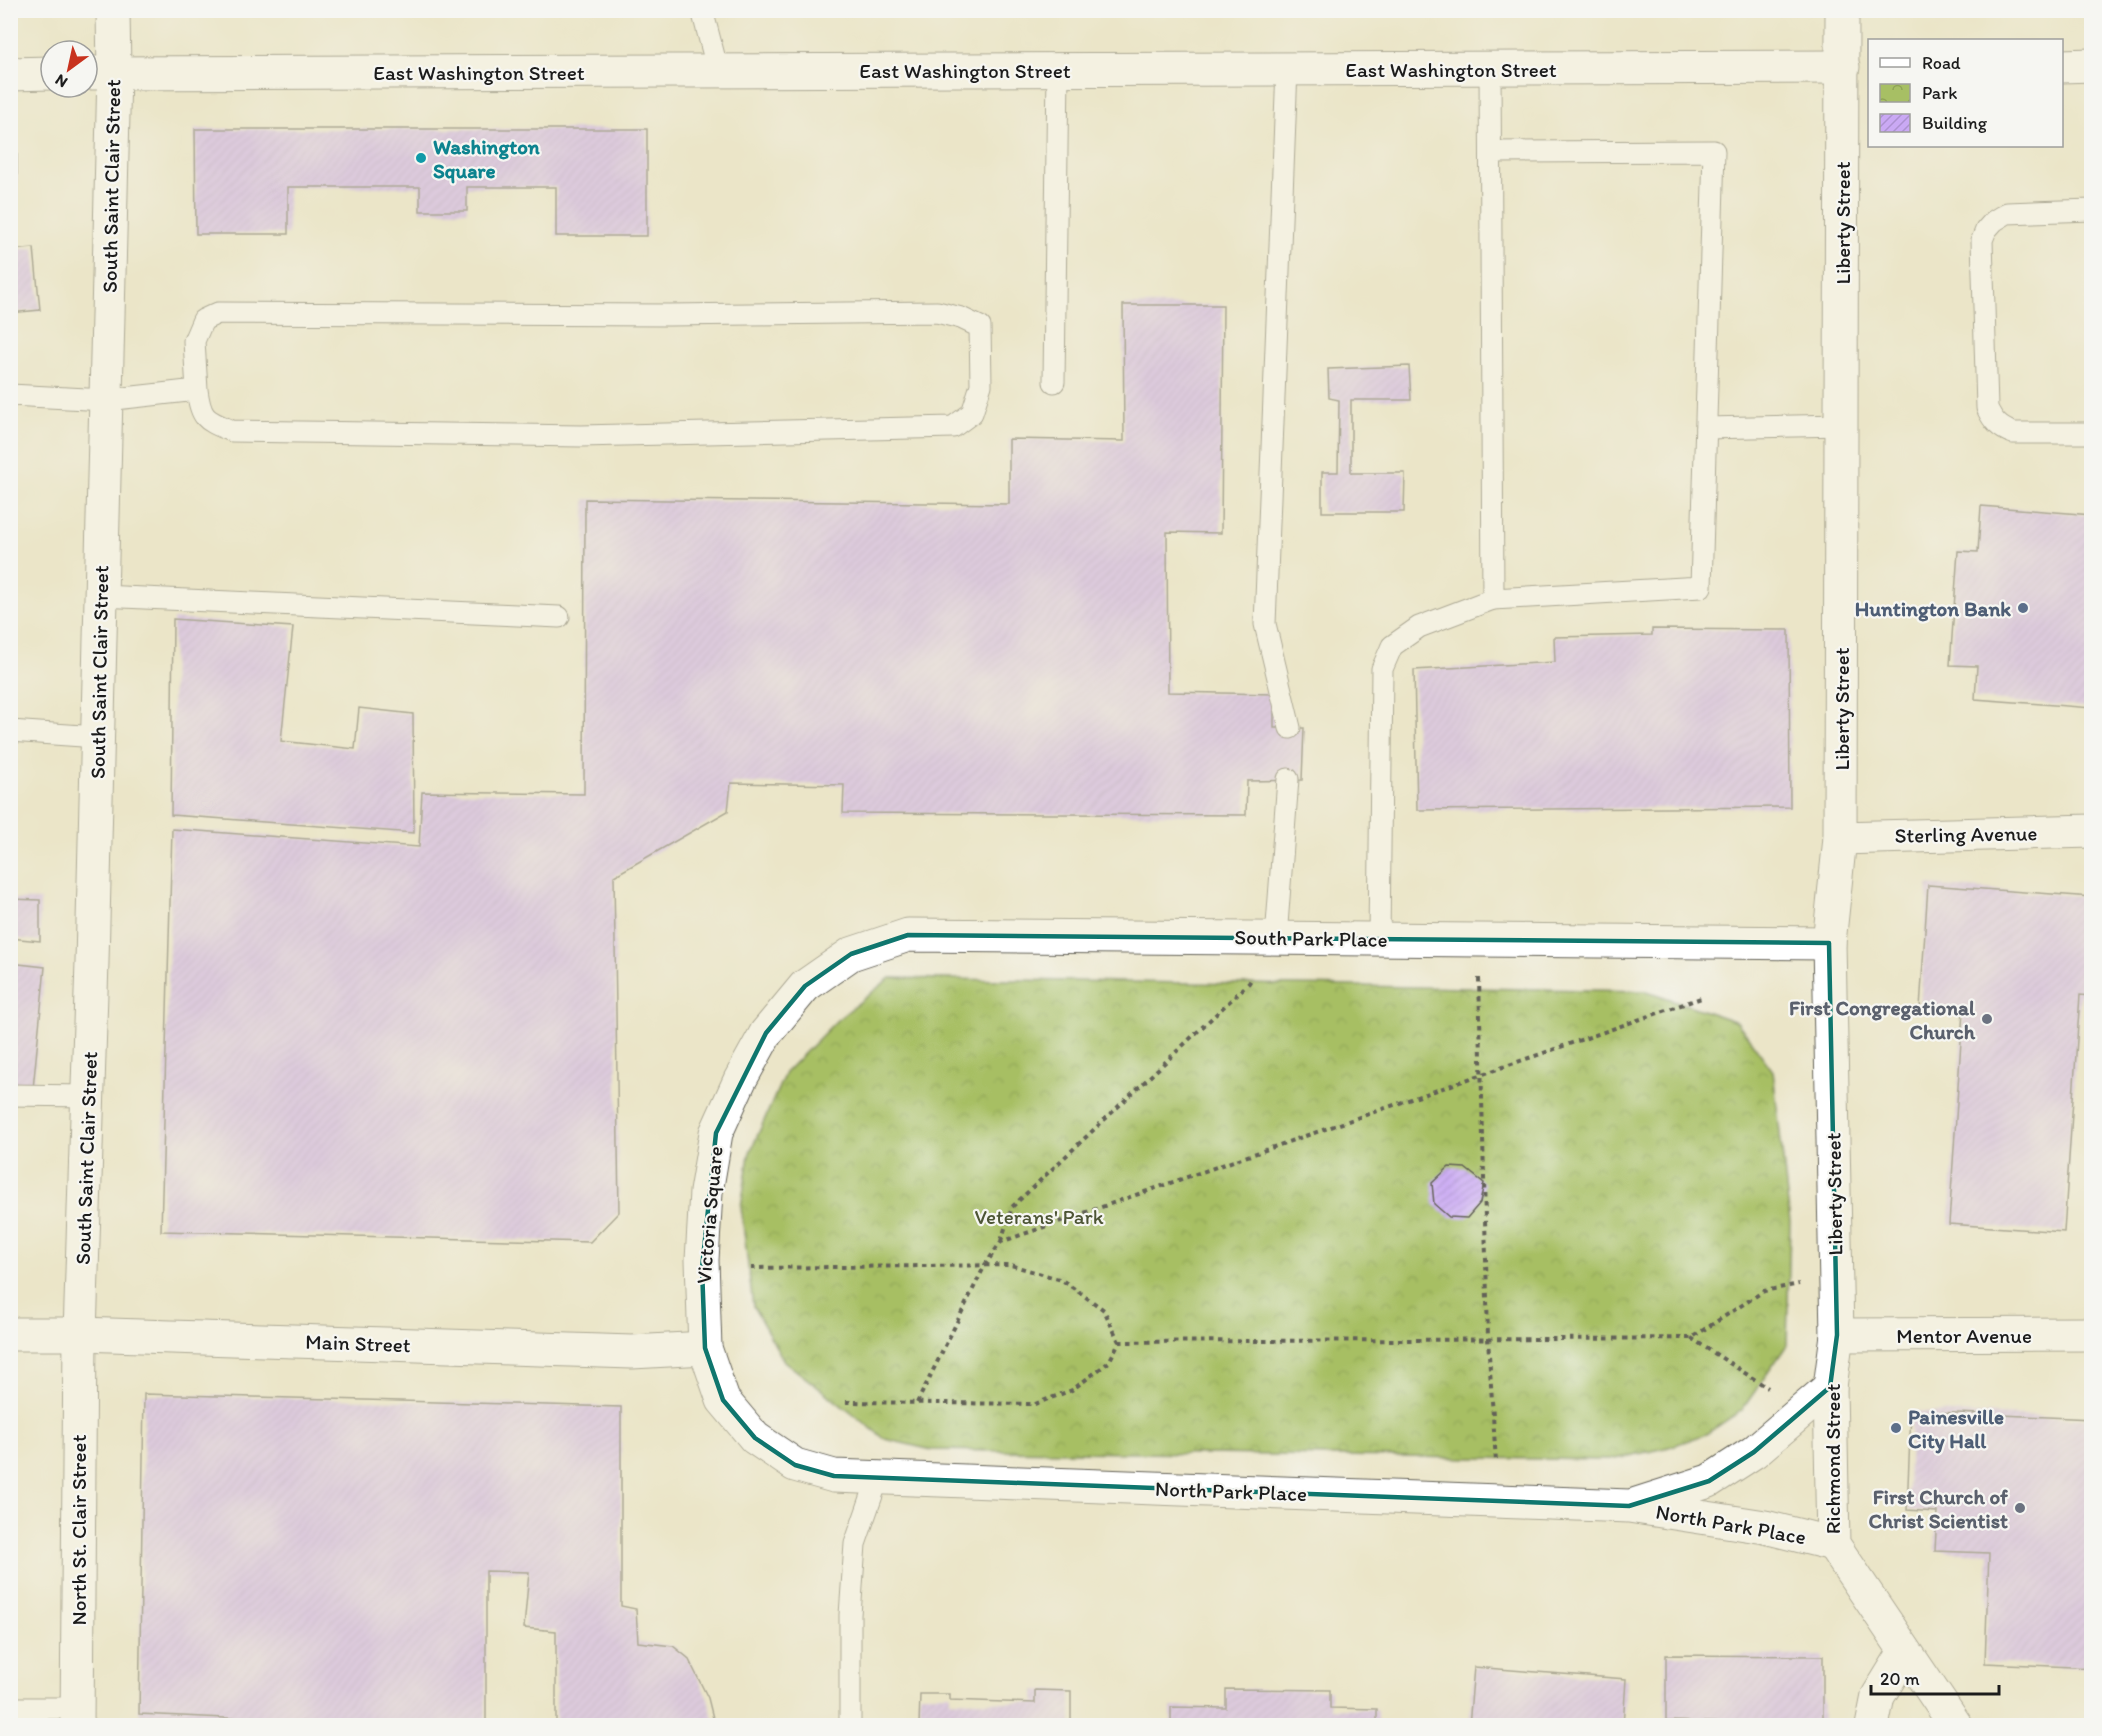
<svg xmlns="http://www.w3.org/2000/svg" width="2102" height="1736" font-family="Itim,sans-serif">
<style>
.park{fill:url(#park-crowns);stroke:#626e40;stroke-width:1.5}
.building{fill:url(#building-hatch)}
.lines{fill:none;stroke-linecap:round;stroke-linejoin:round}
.service-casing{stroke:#646258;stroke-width:23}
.minor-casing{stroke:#646258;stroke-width:35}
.tertiary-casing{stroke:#646258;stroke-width:35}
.path{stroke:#646258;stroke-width:4;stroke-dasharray:4.5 4.5;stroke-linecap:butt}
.service{stroke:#fff;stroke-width:21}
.minor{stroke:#fff;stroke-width:33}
.tertiary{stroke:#fff;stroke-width:33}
.marked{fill:none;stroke:#0f766e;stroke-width:4.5;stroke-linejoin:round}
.culture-dot{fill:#0f9aa8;stroke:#f6f6f2;stroke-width:2}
.service-dot{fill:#5c6f8a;stroke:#f6f6f2;stroke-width:2}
.worship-dot{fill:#6b7280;stroke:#f6f6f2;stroke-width:2}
.labels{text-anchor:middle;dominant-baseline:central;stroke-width:4.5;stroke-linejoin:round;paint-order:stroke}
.street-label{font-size:21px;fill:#1c1c1c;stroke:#f6f6f2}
.culture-label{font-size:21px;font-weight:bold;fill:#0d838f;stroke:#f6f6f2;text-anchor:start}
.service-label{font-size:21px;font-weight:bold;fill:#4e5e75;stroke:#f6f6f2;text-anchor:end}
.worship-label{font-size:21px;font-weight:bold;fill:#5b616d;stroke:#f6f6f2;text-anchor:end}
.park-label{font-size:21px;fill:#4d5535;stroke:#f6f6f2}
</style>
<defs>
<pattern id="park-crowns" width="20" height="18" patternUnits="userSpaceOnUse" patternTransform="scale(1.5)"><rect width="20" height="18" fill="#a7bf64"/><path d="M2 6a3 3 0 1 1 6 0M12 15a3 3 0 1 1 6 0" fill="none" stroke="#8fa456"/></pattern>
<pattern id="building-hatch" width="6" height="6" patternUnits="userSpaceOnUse" patternTransform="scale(1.5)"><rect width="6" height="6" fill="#caa9f4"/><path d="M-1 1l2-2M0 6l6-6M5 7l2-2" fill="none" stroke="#ad91d1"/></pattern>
</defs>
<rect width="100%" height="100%" fill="#f6f6f2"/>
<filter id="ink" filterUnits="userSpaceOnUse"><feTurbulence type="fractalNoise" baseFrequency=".0167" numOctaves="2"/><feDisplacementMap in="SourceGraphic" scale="12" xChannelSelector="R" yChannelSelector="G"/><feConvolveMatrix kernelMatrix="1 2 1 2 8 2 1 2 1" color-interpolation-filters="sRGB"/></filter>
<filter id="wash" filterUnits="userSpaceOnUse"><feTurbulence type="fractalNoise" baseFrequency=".008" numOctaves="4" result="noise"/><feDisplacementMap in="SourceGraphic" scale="24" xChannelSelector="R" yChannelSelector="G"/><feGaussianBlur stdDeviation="1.35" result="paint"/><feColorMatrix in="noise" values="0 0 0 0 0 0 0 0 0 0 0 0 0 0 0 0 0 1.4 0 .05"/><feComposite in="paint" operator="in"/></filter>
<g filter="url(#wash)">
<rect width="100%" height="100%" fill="#ebe5c8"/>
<polygon class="park" points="890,978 1647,991 1737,1022 1773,1071 1790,1222 1787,1345 1742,1410 1706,1434 1666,1448 1610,1460 932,1450 885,1439 784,1361 753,1306 741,1207 749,1155 785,1073 837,1020"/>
<g id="blocks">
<g class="building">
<polygon points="195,129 647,129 647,236 556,236 556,187 467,187 467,211 420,211 420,187 288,187 288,234 196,234"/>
<rect x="10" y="143" width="7" height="60"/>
<polygon points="34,248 40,310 10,313 10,250"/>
<polygon points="1123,305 1223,305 1221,533 1167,532 1168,692 1274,694 1274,728 1304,728 1302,780 1247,781 1246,815 843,813 844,785 731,783 728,811 614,876 619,1212 590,1242 161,1231 172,829 419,847 422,792 584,794 585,499 1009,504 1009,439 1124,441"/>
<polygon points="1409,366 1411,400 1351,400 1351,473 1405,473 1404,512 1322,512 1322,472 1338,472 1339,400 1329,398 1328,369"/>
<polygon points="1981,506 2092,515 2092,708 1975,699 1977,666 1950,665 1958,551 1978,552"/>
<polygon points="173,619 293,627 281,741 355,749 359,708 413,714 414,833 171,815"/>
<polygon points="1652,629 1789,630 1790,807 1417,810 1414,670 1555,662 1554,637 1652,635"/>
<polygon points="1928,885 2092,897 2092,996 2080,995 2064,1232 1949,1224 1963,1011 1920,1008"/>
<polygon points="10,899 40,900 40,941 10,938"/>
<polygon points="10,963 45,967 33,1089 10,1086"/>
<polygon points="1449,1167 1465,1168 1484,1183 1480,1203 1467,1218 1449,1217 1434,1204 1432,1183"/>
<polygon points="144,1394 621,1407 621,1606 636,1609 638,1642 673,1646 688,1658 708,1698 715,1726 556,1726 556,1631 524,1628 529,1572 486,1571 486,1726 397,1726 139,1714"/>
<polygon points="1911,1411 2092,1419 2092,1668 1985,1663 1989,1553 1935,1551 1937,1512 1907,1510"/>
<polygon points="1666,1655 1823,1656 1823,1726 1738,1726 1738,1723 1666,1721"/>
<polygon points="1474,1667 1626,1679 1623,1726 1469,1726"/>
<polygon points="1226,1689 1330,1690 1330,1708 1377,1709 1377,1726 1171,1726 1171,1707 1226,1708"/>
<polygon points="1035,1690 1071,1691 1071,1725 919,1726 920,1694 950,1694 950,1700 1035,1703"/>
</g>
</g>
</g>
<g filter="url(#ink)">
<use href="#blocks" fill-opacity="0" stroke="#646258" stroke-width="1.5"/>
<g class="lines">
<defs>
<g id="service">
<polyline points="702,10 718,71"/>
<polyline points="1287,69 1265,624 1290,728"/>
<polyline points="1490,69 1493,599 1701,587 1714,151 1491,152"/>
<path d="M2092,210L2007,213L1994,221L1986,230L1982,240L1987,408C1993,421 1999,428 2013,433H2092"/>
<polyline points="1054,382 1058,70"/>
<path d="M10,395L106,400L197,390C201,420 206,420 232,431L581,436L953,427L972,413L981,385L980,327L961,318L937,312L669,315L218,313L203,320L194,341L197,390"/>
<polyline points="1706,428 1842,425"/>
<polyline points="101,596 559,617"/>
<polyline points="10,731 97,737"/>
<polyline points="1276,938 1288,779"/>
<polyline points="1379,939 1382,669 1392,646 1419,627 1493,599"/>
<polyline points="10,1095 88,1096"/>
<polyline points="10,1708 77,1708"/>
<polyline points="850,1726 850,1615 855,1544 878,1478"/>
</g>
<g id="minor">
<polyline points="87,73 1843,67"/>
<polyline points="10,74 51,73"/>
<polyline points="1840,838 2092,831"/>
<polyline points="1837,1335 2092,1334"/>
<polyline points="77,1726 80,1334 92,962 114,73 113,10"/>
<polyline points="1872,1726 1878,1696 1905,1652"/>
</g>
<g id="tertiary">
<polyline points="1842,10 1840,838 1829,943 1837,1335 1830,1387 1833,1544 1956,1726"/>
<polyline points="2062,66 2092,65"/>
<polyline points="1829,943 908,935 851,954 805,986 766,1033 740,1080 716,1133 706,1192 702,1260 705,1348 723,1400 755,1438 795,1465 834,1476 1629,1506 1765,1527 1833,1544"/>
<polyline points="10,1334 80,1334 632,1352 705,1348"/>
<polyline points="1637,1504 1709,1481 1754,1452 1830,1387"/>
</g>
</defs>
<use href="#service" class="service-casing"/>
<use href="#minor" class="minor-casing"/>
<use href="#tertiary" class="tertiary-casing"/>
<g class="path">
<polyline points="1479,978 1488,1339 1496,1462"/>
<polyline points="1001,1241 1012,1207 1249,983 1252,978"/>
<polyline points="751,1268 1011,1265 1062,1280 1104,1310 1119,1342 1109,1362 1072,1390 1035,1404 843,1402"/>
<polyline points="1691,1338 1768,1388"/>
<polyline points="1119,1342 1691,1338 1764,1291 1799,1284"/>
<polyline points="917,1403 985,1265 1001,1242 1704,997"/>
</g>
<use href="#service" class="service"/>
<use href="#minor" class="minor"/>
<use href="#tertiary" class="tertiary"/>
</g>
</g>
<path d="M0 0H2102V1736H0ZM908,935L1829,943L1837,1335L1830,1387L1754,1452L1709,1481L1629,1506L834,1476L795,1465L755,1438L723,1400L705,1348L702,1268L716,1133L766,1033L805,986L851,954Z" fill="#ebe5c8" fill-opacity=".55" fill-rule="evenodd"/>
<path class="marked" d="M908,935L1829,943L1837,1335L1830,1387L1754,1452L1709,1481L1629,1506L834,1476L795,1465L755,1438L723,1400L705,1348L702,1268L716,1133L766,1033L805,986L851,954Z"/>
<circle class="culture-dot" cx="421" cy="158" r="6"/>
<g class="service-dot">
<circle cx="2023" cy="608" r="6"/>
<circle cx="1896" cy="1428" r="6"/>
</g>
<g class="worship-dot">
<circle cx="1987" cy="1019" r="6"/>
<circle cx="2020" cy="1508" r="6"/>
</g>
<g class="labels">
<g class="street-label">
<text x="1451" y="69">East Washington Street</text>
<text x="965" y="70">East Washington Street</text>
<text x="479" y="72">East Washington Street</text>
<text transform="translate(111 186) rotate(-89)">South Saint Clair Street</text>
<text transform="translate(1842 223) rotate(-90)">Liberty Street</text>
<text transform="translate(99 672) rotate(-89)">South Saint Clair Street</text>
<text transform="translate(1841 709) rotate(-90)">Liberty Street</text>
<text transform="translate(1966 834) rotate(-1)">Sterling Avenue</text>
<text transform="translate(1311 938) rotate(1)">South Park Place</text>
<text transform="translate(86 1158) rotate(-88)">South Saint Clair Street</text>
<text transform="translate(1834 1194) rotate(-91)">Liberty Street</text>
<text transform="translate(709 1215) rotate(-85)">Victoria Square</text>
<text x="1964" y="1335">Mentor Avenue</text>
<text transform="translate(358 1343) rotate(2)">Main Street</text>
<text transform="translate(1832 1459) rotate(-90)">Richmond Street</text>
<text transform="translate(1231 1491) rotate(2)">North Park Place</text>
<text transform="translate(1731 1524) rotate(10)">North Park Place</text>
<text transform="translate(78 1530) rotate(-90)">North St. Clair Street</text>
</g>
<g class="culture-label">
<text x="433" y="146">Washington<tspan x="433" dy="24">Square</tspan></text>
</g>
<g class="service-label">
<text x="2011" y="608">Huntington Bank</text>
<text x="1908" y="1416" text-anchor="start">Painesville<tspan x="1908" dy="24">City Hall</tspan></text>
</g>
<g class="worship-label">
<text x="1975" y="1007">First Congregational<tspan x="1975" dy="24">Church</tspan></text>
<text x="2008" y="1496">First Church of<tspan x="2008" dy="24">Christ Scientist</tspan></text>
</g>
<g class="park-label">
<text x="1039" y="1216">Veterans' Park</text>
</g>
</g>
<rect width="2102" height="1736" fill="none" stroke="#f6f6f2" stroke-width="36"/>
<rect x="1868" y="39" width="195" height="108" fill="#f6f6f2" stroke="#9f9f9c" stroke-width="1.5"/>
<rect x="1880" y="58" width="30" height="9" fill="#ffffff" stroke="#9f9f9c" stroke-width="1.5"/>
<text x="1922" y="69" font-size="18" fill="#1c1c1c">Road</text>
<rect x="1880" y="84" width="30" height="18" fill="url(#park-crowns)" stroke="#9f9f9c" stroke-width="1.5"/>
<text x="1922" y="99" font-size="18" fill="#1c1c1c">Park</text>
<rect x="1880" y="114" width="30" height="18" fill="url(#building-hatch)" stroke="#9f9f9c" stroke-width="1.5"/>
<text x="1922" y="129" font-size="18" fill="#1c1c1c">Building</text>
<g transform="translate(69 69) rotate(213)"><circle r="28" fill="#f6f6f2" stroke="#9f9f9c" stroke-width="1.5"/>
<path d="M0-4.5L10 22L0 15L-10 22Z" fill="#c8321e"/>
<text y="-9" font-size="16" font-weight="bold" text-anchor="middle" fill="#1c1c1c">N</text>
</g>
<path d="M1871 1685v9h128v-9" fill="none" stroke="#1c1c1c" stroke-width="3"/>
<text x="1880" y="1685" font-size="18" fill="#1c1c1c" stroke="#f6f6f2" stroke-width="4.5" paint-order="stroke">20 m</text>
</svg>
